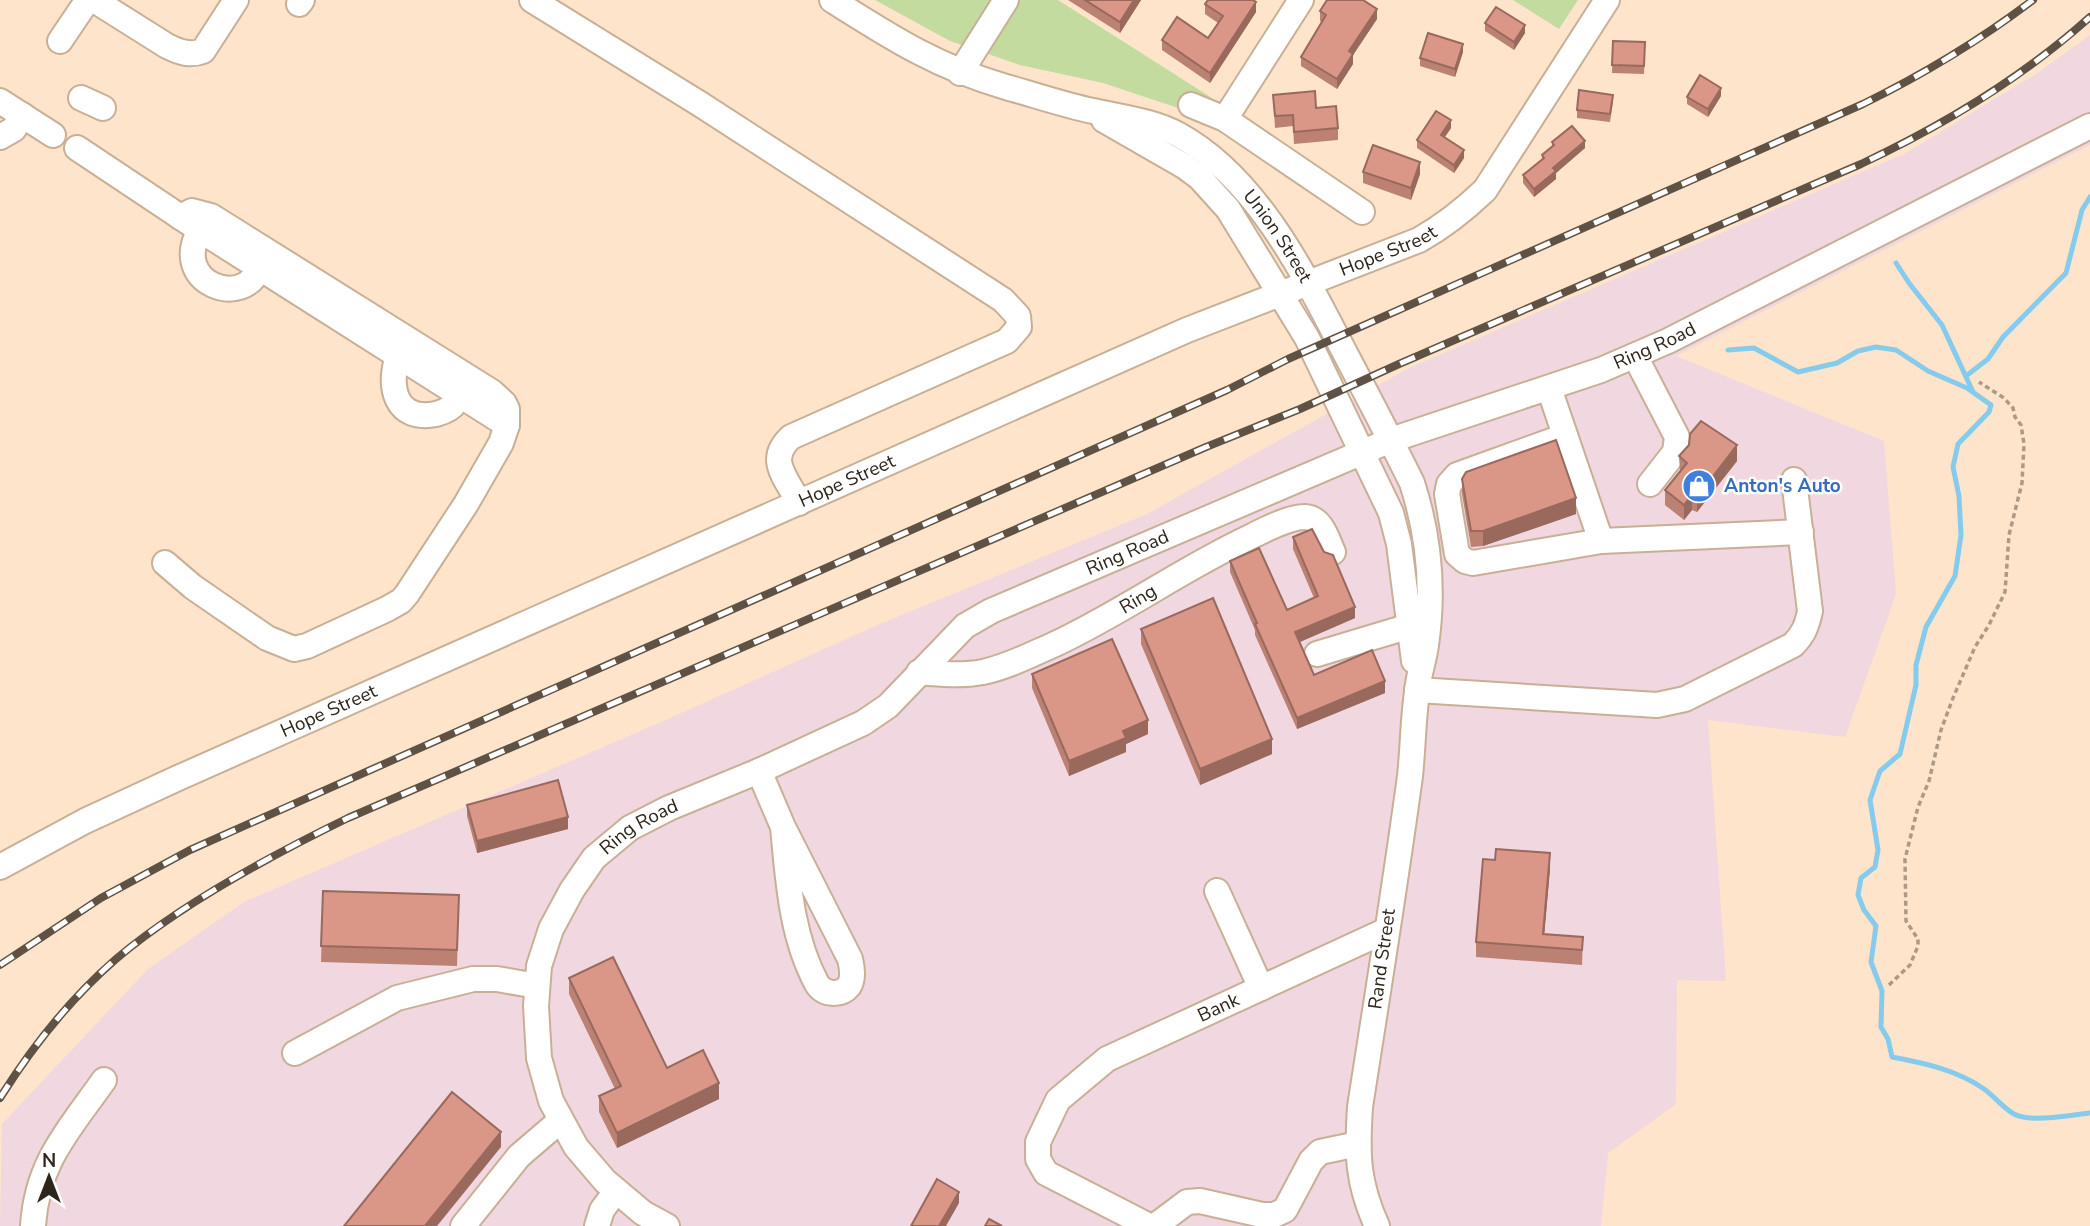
<svg xmlns="http://www.w3.org/2000/svg" width="2090" height="1226" font-family="'Nunito Sans',sans-serif">
<style>
.industrial{fill:#f1d7e0}
.green{fill:#c3db9f}
.lines{fill:none;stroke-linecap:round;stroke-linejoin:round}
.stream{stroke:#85cbed;stroke-width:5}
.minor-casing{stroke:#c8af96;stroke-width:28}
.path{stroke:#ad9986;stroke-width:3.5;stroke-dasharray:5 3.5;stroke-linecap:butt}
.minor{stroke:#fff;stroke-width:24}
.rail-casing{stroke:#5f5244;stroke-width:8}
.rail{stroke:#fff;stroke-width:5;stroke-dasharray:16;stroke-linecap:butt}
.wall{fill:#bb8173}
.shaded-wall{fill:#99695e}
.building{fill:#da9686;stroke:#99695e;stroke-width:2}
.labels{text-anchor:middle;dominant-baseline:central;stroke-width:5;stroke-linejoin:round;paint-order:stroke}
.street-label{font-size:19px;fill:#2e251b;stroke:#fff}
.shop-label{font-size:19px;font-weight:bold;fill:#366cbe;stroke:#fff;text-anchor:start}
</style>
<rect width="100%" height="100%" fill="#fee4ca"/>
<polygon class="industrial" points="2090,35 2090,145 1676,356 1884,441 1896,594 1845,737 1708,720 1726,981 1677,980 1676,1104 1608,1153 1601,1226 0,1226 2,1124 148,969 244,902 659,723 880,624 1147,514 1409,368 1906,153 2039,72"/>
<g class="green">
<polygon points="875,0 1058,0 1212,98 1202,116 1103,83 1020,65 950,41"/>
<polygon points="1513,0 1578,0 1559,29"/>
</g>
<g class="lines">
<g class="stream">
<polyline points="1896,263 1909,283 1942,325 1973,392"/>
<path d="M1728,350L1754,348L1798,372L1837,363L1858,351L1876,347L1896,350L1928,371L1967,388L1991,405L1989,412L1958,444L1953,467L1959,496L1961,535L1955,576L1926,627L1916,665V685L1900,754L1880,771L1870,800L1878,850L1875,867L1861,878L1858,895L1864,910L1876,926L1871,962L1882,991L1881,1027L1888,1039L1892,1057C1924,1063 1957,1070 1984,1089C1994,1096 2003,1108 2014,1114C2030,1123 2071,1115 2090,1113"/>
<polyline points="1966,376 1988,359 2003,337 2066,273 2082,210 2090,197"/>
</g>
<defs>
<g id="minor">
<path d="M532,0L700,104L1003,300L1018,316L1019,327L1007,341L791,437C766,460 786,477 799,503"/>
<path id="s1" d="M832,0C892,38 937,67 1006,87C1035,95 1064,105 1093,111C1123,118 1151,120 1179,135C1257,178 1304,274 1344,351C1367,395 1390,438 1412,483C1429,535 1434,590 1426,645C1424,661 1418,676 1417,692C1413,720 1413,748 1410,776C1395,887 1377,997 1360,1107C1357,1154 1357,1182 1377,1226"/>
<polyline points="299,4 302,0"/>
<path d="M60,41L85,4L94,0L167,46C179,52 190,56 203,51L236,0"/>
<polyline points="960,73 1006,0"/>
<polyline points="81,98 103,108"/>
<polyline points="0,101 53,135"/>
<polyline points="1191,105 1225,119 1362,212"/>
<polyline points="1225,119 1301,0"/>
<polyline points="1104,120 1184,166 1200,178 1228,209 1307,338 1391,513 1399,544 1414,661"/>
<polyline points="0,137 14,129 22,115"/>
<polyline points="77,148 200,230 507,425"/>
<path d="M200,230C169,284 246,310 259,267C260,262 259,255 259,250"/>
<path d="M398,356C388,387 395,422 436,414C443,412 451,409 455,403C459,396 459,388 459,381"/>
<polyline points="1635,356 1677,437 1675,452 1650,484"/>
<polyline points="1549,388 1601,541 1801,532"/>
<polyline points="1565,436 1457,475 1449,484 1447,494 1457,554 1465,561 1473,563 1601,541"/>
<polyline points="165,563 193,587 267,638 294,649 307,646 387,609 401,601 407,594 466,504 501,443 507,425 507,409 504,403 492,392 211,216 192,211 180,217"/>
<polyline points="1317,654 1410,626"/>
<path id="s2" d="M919,672C940,674 962,676 983,672C1007,667 1030,655 1053,645C1118,615 1176,573 1240,542C1257,534 1286,517 1305,517C1322,518 1327,539 1333,552"/>
<path d="M1417,690L1657,705L1685,699L1793,645C1803,635 1807,626 1810,611L1794,480"/>
<path d="M759,771L783,827L850,959C852,967 854,978 849,986C841,996 824,995 817,984C791,936 788,880 783,827"/>
<path id="s3" d="M0,867L85,821L178,778L1187,330L1419,240C1444,226 1464,210 1485,190L1607,0"/>
<polyline points="1217,891 1261,988"/>
<polyline points="295,1053 397,998 473,979 497,979 537,986"/>
<path d="M33,1226C37,1162 69,1130 104,1080"/>
<polyline points="463,1226 519,1156 561,1120"/>
<polyline points="597,1226 602,1210 616,1191"/>
<path id="s4" d="M667,1226L643,1213L605,1181L576,1147L551,1101L539,1058L536,1006L539,966L551,929L572,890L594,858L630,828L669,808L759,771L863,723L888,706L965,626L991,611L1391,440L1601,370L1668,341L2090,126"/>
<path id="s5" d="M1149,1226L1046,1173L1038,1159V1142L1058,1100L1107,1059L1387,930"/>
<polyline points="1155,1226 1187,1202 1200,1201 1262,1215 1274,1215 1285,1210 1311,1161 1320,1152 1358,1144"/>
</g>
</defs>
<use href="#minor" class="minor-casing"/>
<polyline class="path" points="1889,985 1910,965 1918,946 1918,939 1906,921 1905,859 1918,807 1929,781 1941,730 1953,698 1975,647 1989,625 2005,592 2009,535 2022,483 2024,444 2021,425 2015,417 2013,408 2004,398 1979,382"/>
<use href="#minor" class="minor"/>
<defs>
<g id="rail">
<path d="M0,965L101,898L190,850L1227,390L1288,359L1863,104C1924,74 1979,41 2033,0"/>
<path d="M0,1098C32,1047 71,998 116,959C181,904 272,855 348,818L1206,447L1300,409L1399,364L1861,164C1944,125 2021,79 2090,17"/>
</g>
</defs>
<use href="#rail" class="rail-casing"/>
<use href="#rail" class="rail"/>
</g>
<g class="wall">
<polygon points="1068,0 1141,0 1120,33"/>
<polygon points="1205,4 1256,12 1210,83 1162,50 1162,40 1208,38 1218,23 1205,14"/>
<polygon points="1320,11 1377,19 1353,55 1353,64 1337,89 1301,66 1301,57 1322,22 1320,21"/>
<polygon points="1485,23 1525,33 1514,50 1485,31"/>
<polygon points="1613,41 1645,42 1644,74 1612,73"/>
<polygon points="1463,52 1455,77 1420,66 1420,58"/>
<polygon points="1273,95 1316,108 1338,128 1338,140 1294,144 1293,126 1275,128"/>
<polygon points="1721,96 1708,117 1687,104 1687,97"/>
<polygon points="1613,102 1610,122 1577,118 1577,110"/>
<polygon points="1451,128 1445,137 1464,158 1454,173 1417,148 1417,140"/>
<polygon points="1552,142 1585,148 1556,173 1556,179 1534,197 1523,183 1523,175 1542,159 1542,155 1552,147"/>
<polygon points="1363,172 1420,174 1411,200 1363,183"/>
<polygon points="1679,456 1737,461 1697,512 1692,510 1684,520 1665,505 1665,490 1680,472"/>
<polygon points="1462,479 1576,514 1483,546 1471,547 1462,494"/>
<polygon points="1293,537 1355,618 1300,642 1314,675 1385,693 1297,729 1255,635 1255,630 1230,572 1230,561 1287,610 1314,598 1293,549"/>
<polygon points="1141,629 1272,754 1200,785 1141,644"/>
<polygon points="1032,674 1148,734 1126,744 1126,752 1069,776 1032,688"/>
<polygon points="467,805 568,829 477,853 467,816"/>
<polygon points="1550,869 1544,934 1583,937 1582,965 1476,957 1476,942"/>
<polygon points="323,891 459,895 457,966 321,962"/>
<polygon points="569,978 667,1068 719,1099 617,1148 599,1112 599,1096 615,1089 569,994"/>
</g>
<g class="shaded-wall">
<polygon points="1134,0 1141,0 1120,33 1120,22"/>
<polygon points="1256,2 1256,12 1210,83 1210,73"/>
<polygon points="1377,9 1377,19 1353,55 1353,64 1337,89 1337,79 1349,51"/>
<polygon points="1525,25 1525,33 1514,50 1514,42"/>
<polygon points="1463,44 1463,52 1455,77 1455,69"/>
<polygon points="1721,88 1721,96 1708,117 1708,109"/>
<polygon points="1451,120 1451,128 1441,142 1441,135"/>
<polygon points="1585,141 1585,148 1556,173 1556,179 1534,197 1534,189 1553,168"/>
<polygon points="1464,150 1464,158 1454,173 1454,165"/>
<polygon points="1420,162 1420,174 1411,200 1411,188"/>
<polygon points="1737,445 1737,461 1697,512 1697,497"/>
<polygon points="1692,495 1692,510 1684,520 1684,505"/>
<polygon points="1576,498 1576,514 1483,546 1483,531"/>
<polygon points="1355,607 1355,618 1295,644 1295,632"/>
<polygon points="1385,681 1385,693 1297,729 1297,718"/>
<polygon points="1148,720 1148,734 1126,744 1126,752 1069,776 1069,761 1123,731"/>
<polygon points="1272,739 1272,754 1200,785 1200,769"/>
<polygon points="568,817 568,829 477,853 477,841"/>
<polygon points="1550,853 1550,869 1543,949 1543,934"/>
<polygon points="719,1083 719,1099 617,1148 617,1133"/>
<polygon points="501,1132 501,1147 437,1226 425,1226"/>
<polygon points="959,1192 959,1203 946,1226 939,1226"/>
</g>
<g class="building">
<polygon points="1085,0 1134,0 1120,22"/>
<polygon points="1208,0 1253,0 1256,2 1210,73 1162,40 1177,17 1208,38 1223,16 1205,4"/>
<polygon points="1327,0 1363,0 1377,9 1349,51 1353,54 1337,79 1301,57 1326,15 1320,11"/>
<polygon points="1496,7 1525,25 1514,42 1485,23"/>
<polygon points="1428,33 1463,44 1455,69 1420,58"/>
<polygon points="1613,41 1645,42 1644,66 1612,65"/>
<polygon points="1700,75 1721,88 1708,109 1687,97"/>
<polygon points="1579,90 1613,95 1610,114 1577,110"/>
<polygon points="1315,91 1316,108 1336,106 1338,128 1294,132 1293,115 1275,116 1273,95"/>
<polygon points="1436,111 1451,120 1441,135 1464,150 1454,165 1417,140"/>
<polygon points="1572,126 1585,141 1553,168 1556,171 1534,189 1523,175 1544,158 1542,155 1554,145 1552,142"/>
<polygon points="1373,145 1420,162 1411,188 1363,172"/>
<polygon points="1701,421 1737,445 1697,497 1692,495 1684,505 1665,490 1687,463 1679,456 1689,445 1690,434"/>
<polygon points="1556,440 1576,498 1483,531 1471,531 1462,479 1466,472"/>
<polygon points="1312,529 1324,552 1333,555 1355,607 1295,632 1314,675 1372,650 1385,681 1297,718 1255,624 1257,623 1230,561 1259,548 1287,610 1318,596 1293,537"/>
<polygon points="1213,598 1272,739 1200,769 1141,629"/>
<polygon points="1112,639 1148,720 1123,731 1126,738 1069,761 1032,674"/>
<polygon points="558,780 568,817 477,841 467,805"/>
<polygon points="1496,849 1550,853 1543,934 1583,937 1582,950 1476,942 1483,859 1495,860"/>
<polygon points="323,891 459,895 457,950 321,946"/>
<polygon points="613,957 667,1068 703,1050 719,1083 617,1133 599,1096 621,1086 569,978"/>
<polygon points="452,1092 501,1132 425,1226 344,1226"/>
<polygon points="937,1179 959,1192 939,1226 911,1226"/>
<polygon points="989,1219 1002,1226 985,1226"/>
</g>
<defs>
<symbol id="shop-disc" viewBox="-11 -11 22 22"><circle r="9.5" fill="#3f7fe0" stroke="#fff"/><path d="M-5-2.5h2.3a2.7 3.5 0 0 1 5.4 0H5L5.5 6h-11ZM-1.5-2.5h3a1.5 2.3 0 0 0-3 0Z" fill="#fff"/></symbol>
</defs>
<g fill-rule="evenodd">
<use href="#shop-disc" x="1680" y="467" width="38" height="38"/>
</g>
<g class="labels">
<g class="street-label">
<text stroke="none"><textPath href="#s1" startOffset="518">Union Street</textPath></text>
<text stroke="none"><textPath href="#s3" startOffset="1519">Hope Street</textPath></text>
<text stroke="none"><textPath href="#s4" startOffset="1622">Ring Road</textPath></text>
<text stroke="none"><textPath href="#s3" startOffset="931">Hope Street</textPath></text>
<text stroke="none"><textPath href="#s4" startOffset="1055">Ring Road</textPath></text>
<text stroke="none"><textPath href="#s2" startOffset="236">Ring</textPath></text>
<text stroke="none"><textPath href="#s3" startOffset="364">Hope Street</textPath></text>
<text stroke="none"><textPath href="#s4" startOffset="488">Ring Road</textPath></text>
<text transform="translate(1382 959) rotate(-82)">Rand Street</text>
<text stroke="none"><textPath href="#s5" startOffset="382">Bank</textPath></text>
</g>
<g class="shop-label">
<text x="1724" y="486">Anton's Auto</text>
</g>
</g>
<g transform="translate(49 1177)" stroke="#ffffff" stroke-width="5" paint-order="stroke">
<path d="M0-5L12 26L0 18L-12 26Z" fill="#2e251b"/>
<text y="-10" font-size="19" font-weight="bold" text-anchor="middle" fill="#2e251b">N</text>
</g>
</svg>
